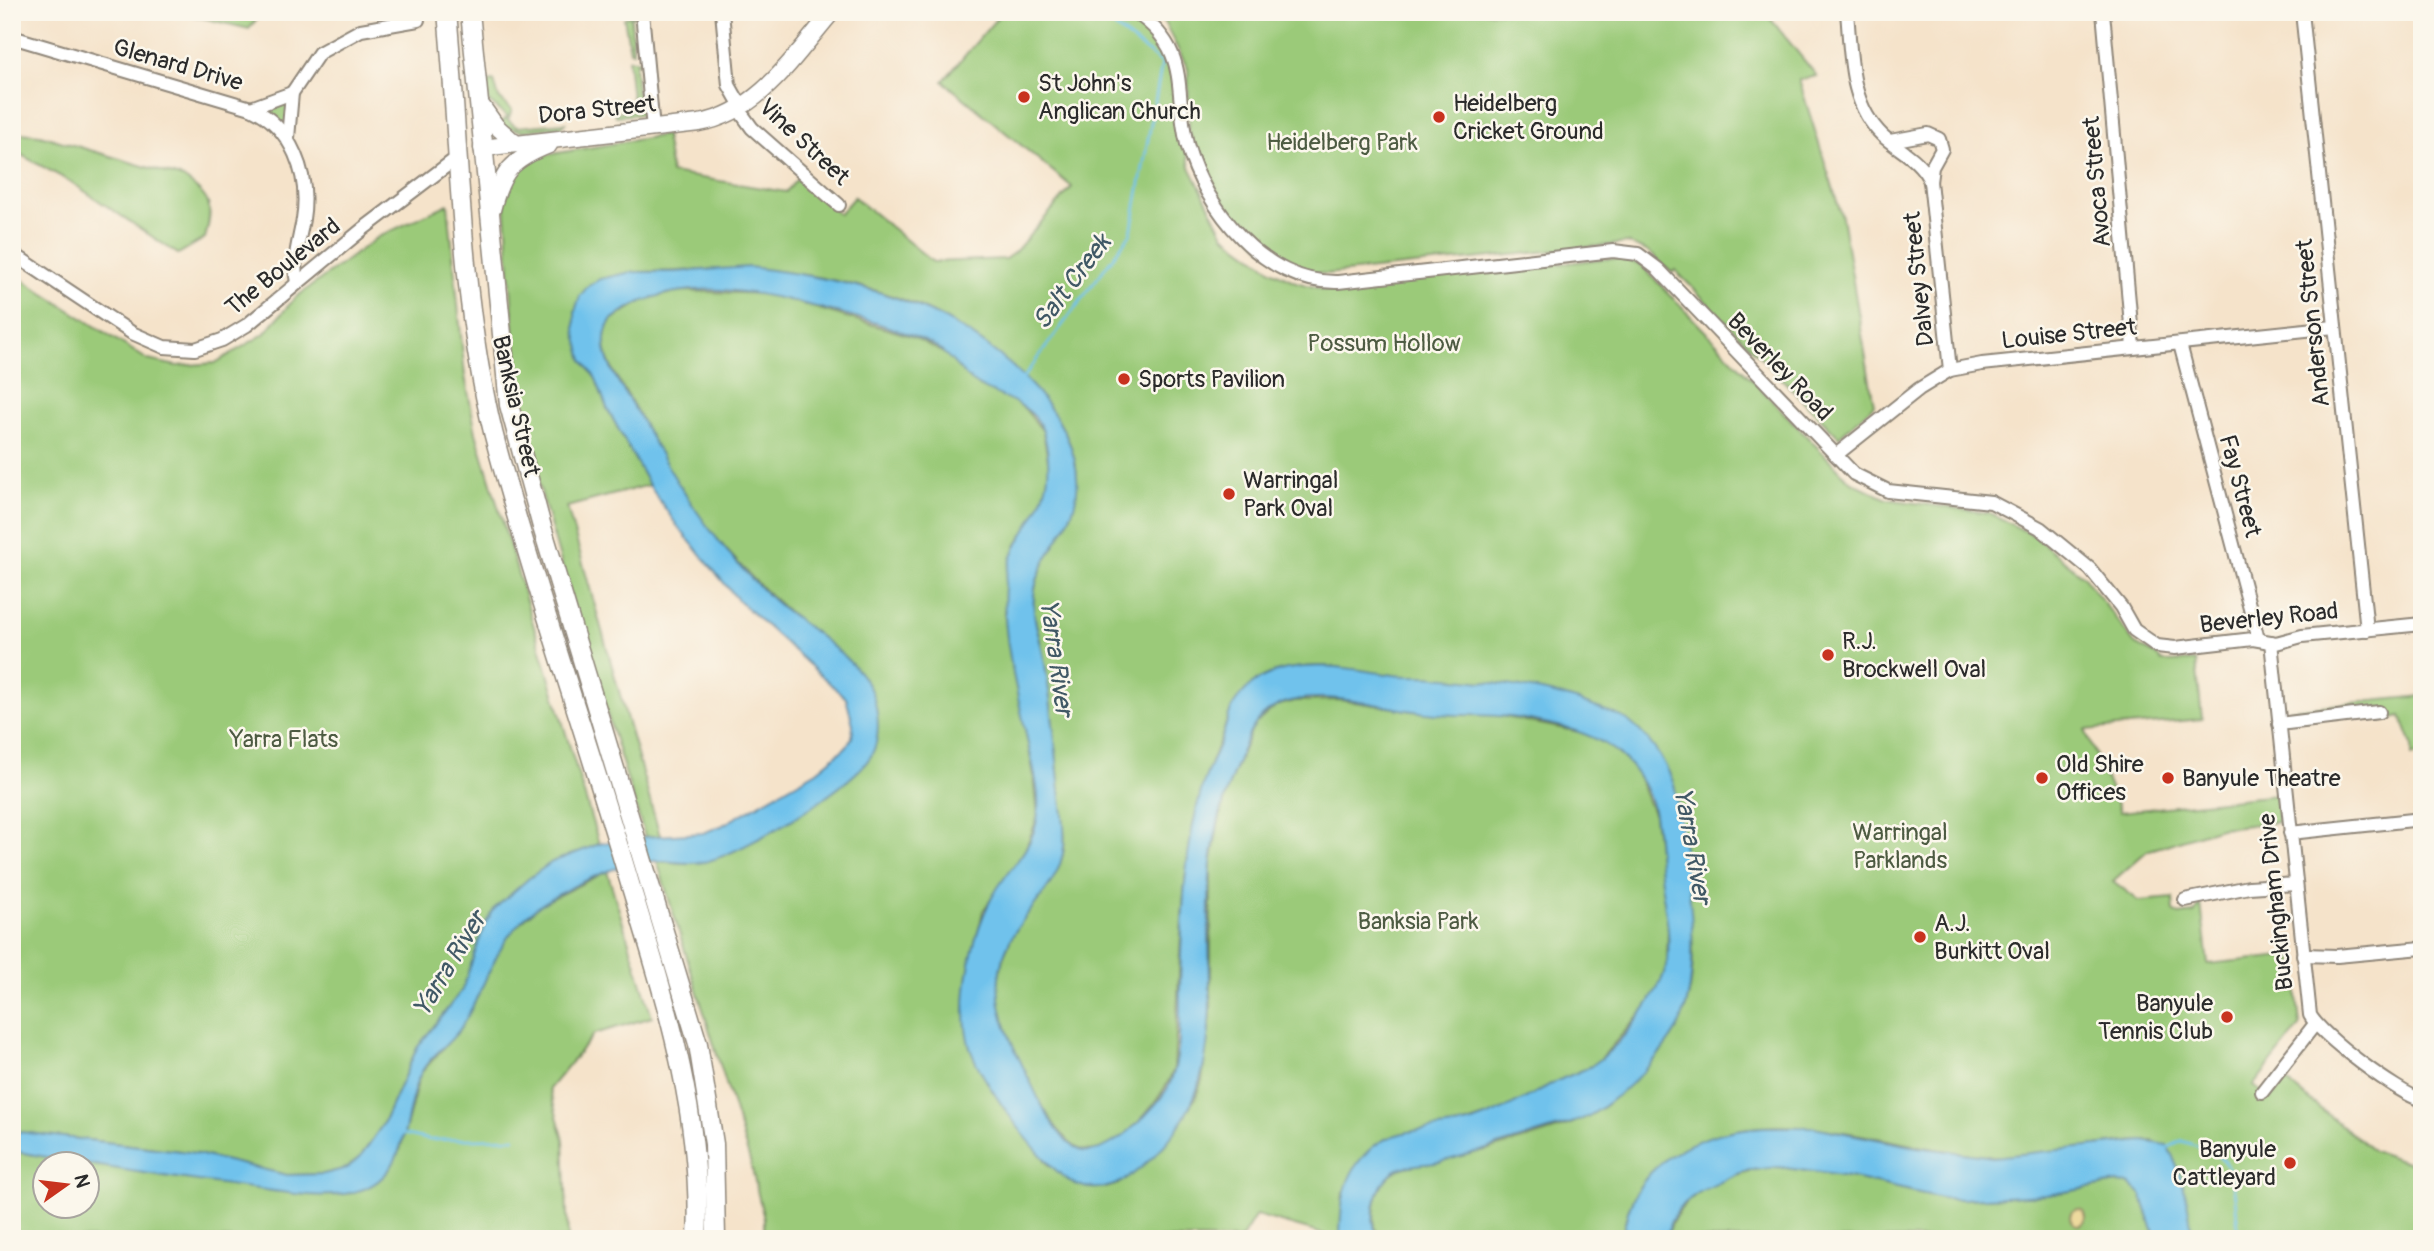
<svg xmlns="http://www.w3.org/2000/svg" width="2434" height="1251" font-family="Pangolin,sans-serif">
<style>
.green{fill:#9bca79;stroke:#637a52;stroke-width:2}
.sand{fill:#eeda9e;stroke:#8c8264;stroke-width:2}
.water{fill:#70c2ec;stroke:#4e768c;stroke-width:2}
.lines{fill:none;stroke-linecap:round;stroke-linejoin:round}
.stream{stroke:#70c2ec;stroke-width:2.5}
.minor-casing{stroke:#90877a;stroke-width:16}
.major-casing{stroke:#90877a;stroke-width:19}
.highway-casing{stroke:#90877a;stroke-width:21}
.minor{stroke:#fff;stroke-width:12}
.major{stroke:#fff;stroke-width:16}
.highway{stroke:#fff;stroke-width:18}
.poi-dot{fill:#c8321e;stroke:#fbf7ec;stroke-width:2.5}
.labels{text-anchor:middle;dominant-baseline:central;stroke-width:5;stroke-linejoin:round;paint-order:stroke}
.street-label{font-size:24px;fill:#2b2b2b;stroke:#fbf7ec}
.poi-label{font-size:24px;fill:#2b2b2b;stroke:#fbf7ec;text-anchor:start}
.park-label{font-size:24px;fill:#4d5b42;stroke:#fbf7ec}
.water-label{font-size:26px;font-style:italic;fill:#405865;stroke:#fbf7ec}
</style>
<rect width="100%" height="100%" fill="#fbf7ec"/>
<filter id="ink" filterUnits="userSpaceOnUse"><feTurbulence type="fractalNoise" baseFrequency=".0143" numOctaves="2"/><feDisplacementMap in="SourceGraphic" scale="14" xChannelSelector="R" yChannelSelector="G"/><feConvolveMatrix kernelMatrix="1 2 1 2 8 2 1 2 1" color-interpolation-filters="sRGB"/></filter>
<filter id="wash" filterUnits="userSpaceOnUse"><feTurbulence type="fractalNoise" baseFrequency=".00686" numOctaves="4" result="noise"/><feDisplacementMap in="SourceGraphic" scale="28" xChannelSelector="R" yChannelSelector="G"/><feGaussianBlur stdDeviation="1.57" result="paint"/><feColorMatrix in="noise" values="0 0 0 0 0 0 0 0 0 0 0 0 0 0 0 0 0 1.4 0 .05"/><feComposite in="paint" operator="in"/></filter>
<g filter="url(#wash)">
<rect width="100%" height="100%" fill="#f5e3ca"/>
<g class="green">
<polygon points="177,12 262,12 249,29"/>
<path d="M1002,12H1127L1142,23L1168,52L1190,167L1224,235L1273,271L1296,282L1326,290L1602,259H1622L1641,265L1850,481L1887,499L1989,513L2033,535L2084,577L2135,644L2157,656L2162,662L2196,661L2202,719L2085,730L2120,812L2276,795L2279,822L2220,828L2147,851L2113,881L2139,901L2173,898L2174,911L2179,915L2194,913L2201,904L2208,964L2293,955L2300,1026L2253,1086L2271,1098L2285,1081L2374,1151L2422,1167V1239H2192L2187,1203L2153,1141C2099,1140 2044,1160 1989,1156C1883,1149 1758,1089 1664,1162C1638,1182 1625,1206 1623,1239H1379C1369,1218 1375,1183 1396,1171C1407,1164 1446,1160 1462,1156C1499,1147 1568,1130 1599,1110C1615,1099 1630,1083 1643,1069C1655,1057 1669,1043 1677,1028C1702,982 1691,920 1686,870C1680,815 1676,755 1626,720C1619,715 1607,712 1598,709C1535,683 1464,682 1397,676C1356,672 1326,660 1284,670C1262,674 1248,686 1235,703C1227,713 1226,727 1221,738C1174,842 1183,956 1174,1068C1165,1098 1105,1175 1070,1143C1046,1121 1008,1046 1000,1014C994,990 1000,961 1011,939C1025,911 1059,881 1064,849C1066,831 1062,811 1060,793C1056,748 1051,704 1044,660C1042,644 1036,628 1034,612C1028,557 1084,524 1076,468C1066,398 981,335 921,307C880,289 829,278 785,272C734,265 682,273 631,272L583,360L596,379L607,408L649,485L567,507L660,836L645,837L568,587L520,418L505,201L511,173L540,156L665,135L671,173L786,192L798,178L839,214L854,197L933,262L1005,259L1015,252L1072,187L943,81Z"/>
<polygon points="1146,12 1765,12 1817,76 1799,80 1842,217 1874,405 1839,437 1675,270 1672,273 1649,252 1628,243 1326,274 1300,270 1279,260 1261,247 1223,208 1207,182 1189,132 1188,69 1163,20"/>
<polygon points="631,15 637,16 631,17 633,52 630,51 624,18"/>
<polygon points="628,59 642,61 642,65 637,62 635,65 637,94 645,100 641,114 616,116 615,112 633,110"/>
<polygon points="494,81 499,98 512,110 509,118 488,101 487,82"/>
<polygon points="289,96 287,132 257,108"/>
<polygon points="505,118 517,127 565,123 561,127 521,131 499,125"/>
<path d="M12,132L40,135L183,178C211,197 214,206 205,238L178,254L71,182L12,150Z"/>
<polygon points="448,204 465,376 476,433 599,844 552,863 495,908 462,990 417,1048 383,1124 361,1156 347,1168 324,1174 287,1175 189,1152 12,1131 12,273 148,360 177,366 215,363 264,334 295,298 378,237"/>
<path d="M682,291L768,294L914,337L951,357L966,376L980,386L1013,400L1025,409L1043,431L1050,472L1048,488L1042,505L1016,546L1004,613L1034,776L1038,816L1025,850L983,911L967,984L976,1061L1003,1106L1049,1165L1106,1188L1118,1184L1150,1159L1195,1099L1202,1080L1211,1016V865L1218,826L1228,787L1253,726L1276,706L1295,701L1340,700L1429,713H1486L1594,735L1634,766L1654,816L1668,929L1667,962L1662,981L1651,1002L1597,1063L1500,1112L1455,1127L1411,1132L1343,1192L1340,1239L1256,1215L1241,1239H764V1219L750,1161L657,861C673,862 691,865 706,861C777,844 830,767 877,716C870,673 835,650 803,624C754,584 710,535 675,482C659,457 647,429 632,403C618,378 593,349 611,320L648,298Z"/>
<polygon points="2422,696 2422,755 2412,756 2412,745 2401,717 2382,721 2379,707 2290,718 2290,709"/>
<polygon points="607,871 652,1017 594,1034 549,1089 564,1140 568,1239 40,1239 12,1235 12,1151 83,1163 46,1164 46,1206 88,1206 88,1164 309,1195 400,1150 420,1074 459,1030 497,952 512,930 541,904"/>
<path d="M1779,1167L1849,1177L1942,1198L1962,1199L2047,1195L2117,1183L2130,1184L2141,1194L2156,1239H1667C1676,1190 1735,1170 1779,1167Z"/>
</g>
<circle class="sand" cx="2078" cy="1217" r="8"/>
<g class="water">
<path d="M749,267C805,274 865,284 917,306C984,333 1084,410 1077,491C1073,536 1029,560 1034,611C1035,625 1040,639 1043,653C1051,695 1055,739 1059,782C1061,803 1066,825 1064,846C1061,877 1041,896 1023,920C979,979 1002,1024 1030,1081C1040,1102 1057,1140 1080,1150C1106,1161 1160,1106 1170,1083C1182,1056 1179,1016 1180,987C1182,918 1183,851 1203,784C1209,766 1217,751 1223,734C1227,723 1228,713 1234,704C1247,685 1264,673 1287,669C1326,662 1355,670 1394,675C1408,677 1422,675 1437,677C1489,682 1546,687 1595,707C1605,711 1617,714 1625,719C1647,733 1668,764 1675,788C1684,850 1708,974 1677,1029C1660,1058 1628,1089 1600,1109C1585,1120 1569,1124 1552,1129C1514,1141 1478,1152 1440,1162C1427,1165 1410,1164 1398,1169C1377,1179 1366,1219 1379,1239H1340C1340,1203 1344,1170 1374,1146C1401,1125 1441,1132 1472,1122C1504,1111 1522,1100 1551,1084C1564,1077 1578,1073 1591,1066C1618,1049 1662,993 1667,962C1672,932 1663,903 1660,874C1657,851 1658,824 1651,802C1630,742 1581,729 1524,719C1494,714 1467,716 1437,714C1392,711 1318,685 1277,706C1253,717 1245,741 1237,764C1224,795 1215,830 1211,863C1199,979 1243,1093 1132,1175C1115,1188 1097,1192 1077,1185C1046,1173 980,1080 970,1048C956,1000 974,919 1003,880C1014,864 1028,850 1034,831C1044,803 1034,771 1028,744C1018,693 1001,637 1005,585C1010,529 1057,513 1047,449C1045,438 1044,430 1038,421C1023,400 997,397 976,384C959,373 951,355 933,345C903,330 868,320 836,312C763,293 675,269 611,320C591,352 624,389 639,416C675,482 715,546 771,598C801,626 863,659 874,699C879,716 880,738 872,754C856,786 740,855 704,862C688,865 672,861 656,861C618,863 583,880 550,899C494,931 492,979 460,1029C450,1044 432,1054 422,1071C401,1109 413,1169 364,1189C328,1203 280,1191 243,1187C165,1177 89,1165 12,1151V1131L189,1152L287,1175L324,1174L347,1168L361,1156L383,1124L417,1048L462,990L485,924L495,908L528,879L552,862L599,844L629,838L703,833L721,826L817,771L846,747L852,738L853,724L846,698L738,600L678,527L649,485L607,408L596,379L583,360L575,331V311L580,296L588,286L600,279L631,272H674Z"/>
<path d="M1763,1127H1814L1917,1147L1993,1157L2143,1141L2167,1145C2182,1173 2190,1207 2192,1239H2156L2141,1194L2130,1184L2117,1183L2047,1195L1962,1199L1942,1198L1849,1177L1779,1167L1744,1171L1697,1193L1679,1208L1670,1223L1667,1239H1623C1628,1164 1695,1131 1763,1127Z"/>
</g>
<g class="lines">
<g class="stream">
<polyline points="1023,378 1131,233 1162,63 1095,12"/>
<polyline points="403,1134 430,1140 515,1138"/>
<path d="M2165,1149L2182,1141C2193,1145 2209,1148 2218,1155C2239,1172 2234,1215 2240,1239"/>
</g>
</g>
</g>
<g filter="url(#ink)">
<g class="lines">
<defs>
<g id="minor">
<polyline points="642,12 653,129"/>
<polyline points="722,12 729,85 742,108"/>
<path d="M1135,12C1192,51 1173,88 1187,144C1205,209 1265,284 1338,282L1613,251L1638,254L1658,269L1854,474L1888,491L1991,502L2040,528L2090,569L2121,607L2134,630L2157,646L2175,648L2253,639L2276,643L2302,636L2422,624"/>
<path d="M1847,12C1851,55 1849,104 1883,136C1900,151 1920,159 1930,181L1950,370"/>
<polyline points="2103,12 2133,347"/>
<polyline points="2302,12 2367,630"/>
<path d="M12,37L251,108C292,127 310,175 303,219C299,243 292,259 297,283"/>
<polyline points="251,108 292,93"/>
<polyline points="739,110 752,128 839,205"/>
<polyline points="288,138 292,93 319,53 361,30 418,20"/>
<polyline points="1890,141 1928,134 1939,139 1942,149 1932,167 1930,182"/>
<polyline points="12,253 132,333 164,347 195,349 222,340 247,325 363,229 458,157"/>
<polyline points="2180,344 2258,639"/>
<polyline points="1836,455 1919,389 1950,370 1982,364 2334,327"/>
<path d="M2271,642L2310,1015C2321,1036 2398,1093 2422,1100"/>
<polyline points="2279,724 2379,712"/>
<polyline points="2290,833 2422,819"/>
<polyline points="2185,900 2249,887 2296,884"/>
<polyline points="2303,955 2337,956 2422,948"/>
<polyline points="2262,1092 2315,1024"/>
</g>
<g id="major">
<polyline points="479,102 496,126 515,143"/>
<path d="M482,148L699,123C759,113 795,55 832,12"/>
<path d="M492,210C502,171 511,160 549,145"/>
</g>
<g id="highway">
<path d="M447,12C461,159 459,308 498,451C538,598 588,741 631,887C666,1002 703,1117 697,1239"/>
<polyline points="470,12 509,405 542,527 698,1044 714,1144 716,1239"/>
</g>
</defs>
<use href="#minor" class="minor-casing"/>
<use href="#major" class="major-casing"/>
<use href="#highway" class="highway-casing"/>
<use href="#minor" class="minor"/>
<use href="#major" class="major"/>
<use href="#highway" class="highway"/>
</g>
</g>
<g class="poi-dot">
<circle cx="1024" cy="97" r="7"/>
<circle cx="1439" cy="117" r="7"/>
<circle cx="1124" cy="379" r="7"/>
<circle cx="1229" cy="494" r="7"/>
<circle cx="1828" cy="655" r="7"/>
<circle cx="2042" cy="778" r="7"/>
<circle cx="2168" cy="778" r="7"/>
<circle cx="1920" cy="937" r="7"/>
<circle cx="2227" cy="1017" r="7"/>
<circle cx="2290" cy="1163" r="7"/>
</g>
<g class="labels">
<g class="street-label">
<text transform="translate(178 65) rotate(16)">Glenard Drive</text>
<text transform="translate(597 110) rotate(-6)">Dora Street</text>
<text transform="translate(804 142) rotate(43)">Vine Street</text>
<text transform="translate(2097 182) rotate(-95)">Avoca Street</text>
<text transform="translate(283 267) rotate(-39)">The Boulevard</text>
<text transform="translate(1919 279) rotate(-96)">Dalvey Street</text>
<text transform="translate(2313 323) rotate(-96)">Anderson Street</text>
<text transform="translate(2069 334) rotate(-6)">Louise Street</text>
<text transform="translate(1780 367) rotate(46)">Beverley Road</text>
<text transform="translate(516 406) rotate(77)">Banksia Street</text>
<text transform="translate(2240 486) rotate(75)">Fay Street</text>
<text transform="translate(2269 618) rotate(-6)">Beverley Road</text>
<text transform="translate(2276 902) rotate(-96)">Buckingham Drive</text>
</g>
<g class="poi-label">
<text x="1038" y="83">St John's<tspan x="1038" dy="28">Anglican Church</tspan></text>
<text x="1453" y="103">Heidelberg<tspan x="1453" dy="28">Cricket Ground</tspan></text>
<text x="1138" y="379">Sports Pavilion</text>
<text x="1243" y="480">Warringal<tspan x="1243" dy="28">Park Oval</tspan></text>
<text x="1842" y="641">R.J.<tspan x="1842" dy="28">Brockwell Oval</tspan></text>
<text x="2056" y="764">Old Shire<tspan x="2056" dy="28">Offices</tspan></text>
<text x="2182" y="778">Banyule Theatre</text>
<text x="1934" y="923">A.J.<tspan x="1934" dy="28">Burkitt Oval</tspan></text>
<text x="2213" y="1003" text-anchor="end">Banyule<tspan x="2213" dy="28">Tennis Club</tspan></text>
<text x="2276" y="1149" text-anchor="end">Banyule<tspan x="2276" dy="28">Cattleyard</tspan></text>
</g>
<g class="park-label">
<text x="1342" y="142">Heidelberg Park</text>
<text x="1384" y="343">Possum Hollow</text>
<text x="284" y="739">Yarra Flats</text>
<text x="1900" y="832">Warringal<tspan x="1900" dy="28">Parklands</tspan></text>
<text x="1418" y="921">Banksia Park</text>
</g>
<g class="water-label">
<text transform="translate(1072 282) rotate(-53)">Salt Creek</text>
<text transform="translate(1056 658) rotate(82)">Yarra River</text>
<text transform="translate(1692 846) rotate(80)">Yarra River</text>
<text transform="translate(450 964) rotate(-59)">Yarra River</text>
</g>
</g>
<rect width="2434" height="1251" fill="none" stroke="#fbf7ec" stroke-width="42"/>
<g transform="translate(66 1185) rotate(76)"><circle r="33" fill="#fbf7ec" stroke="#a8a59f" stroke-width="2"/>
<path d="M0-5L12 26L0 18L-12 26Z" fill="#c8321e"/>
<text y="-10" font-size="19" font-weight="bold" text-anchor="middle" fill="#2b2b2b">N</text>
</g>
</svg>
